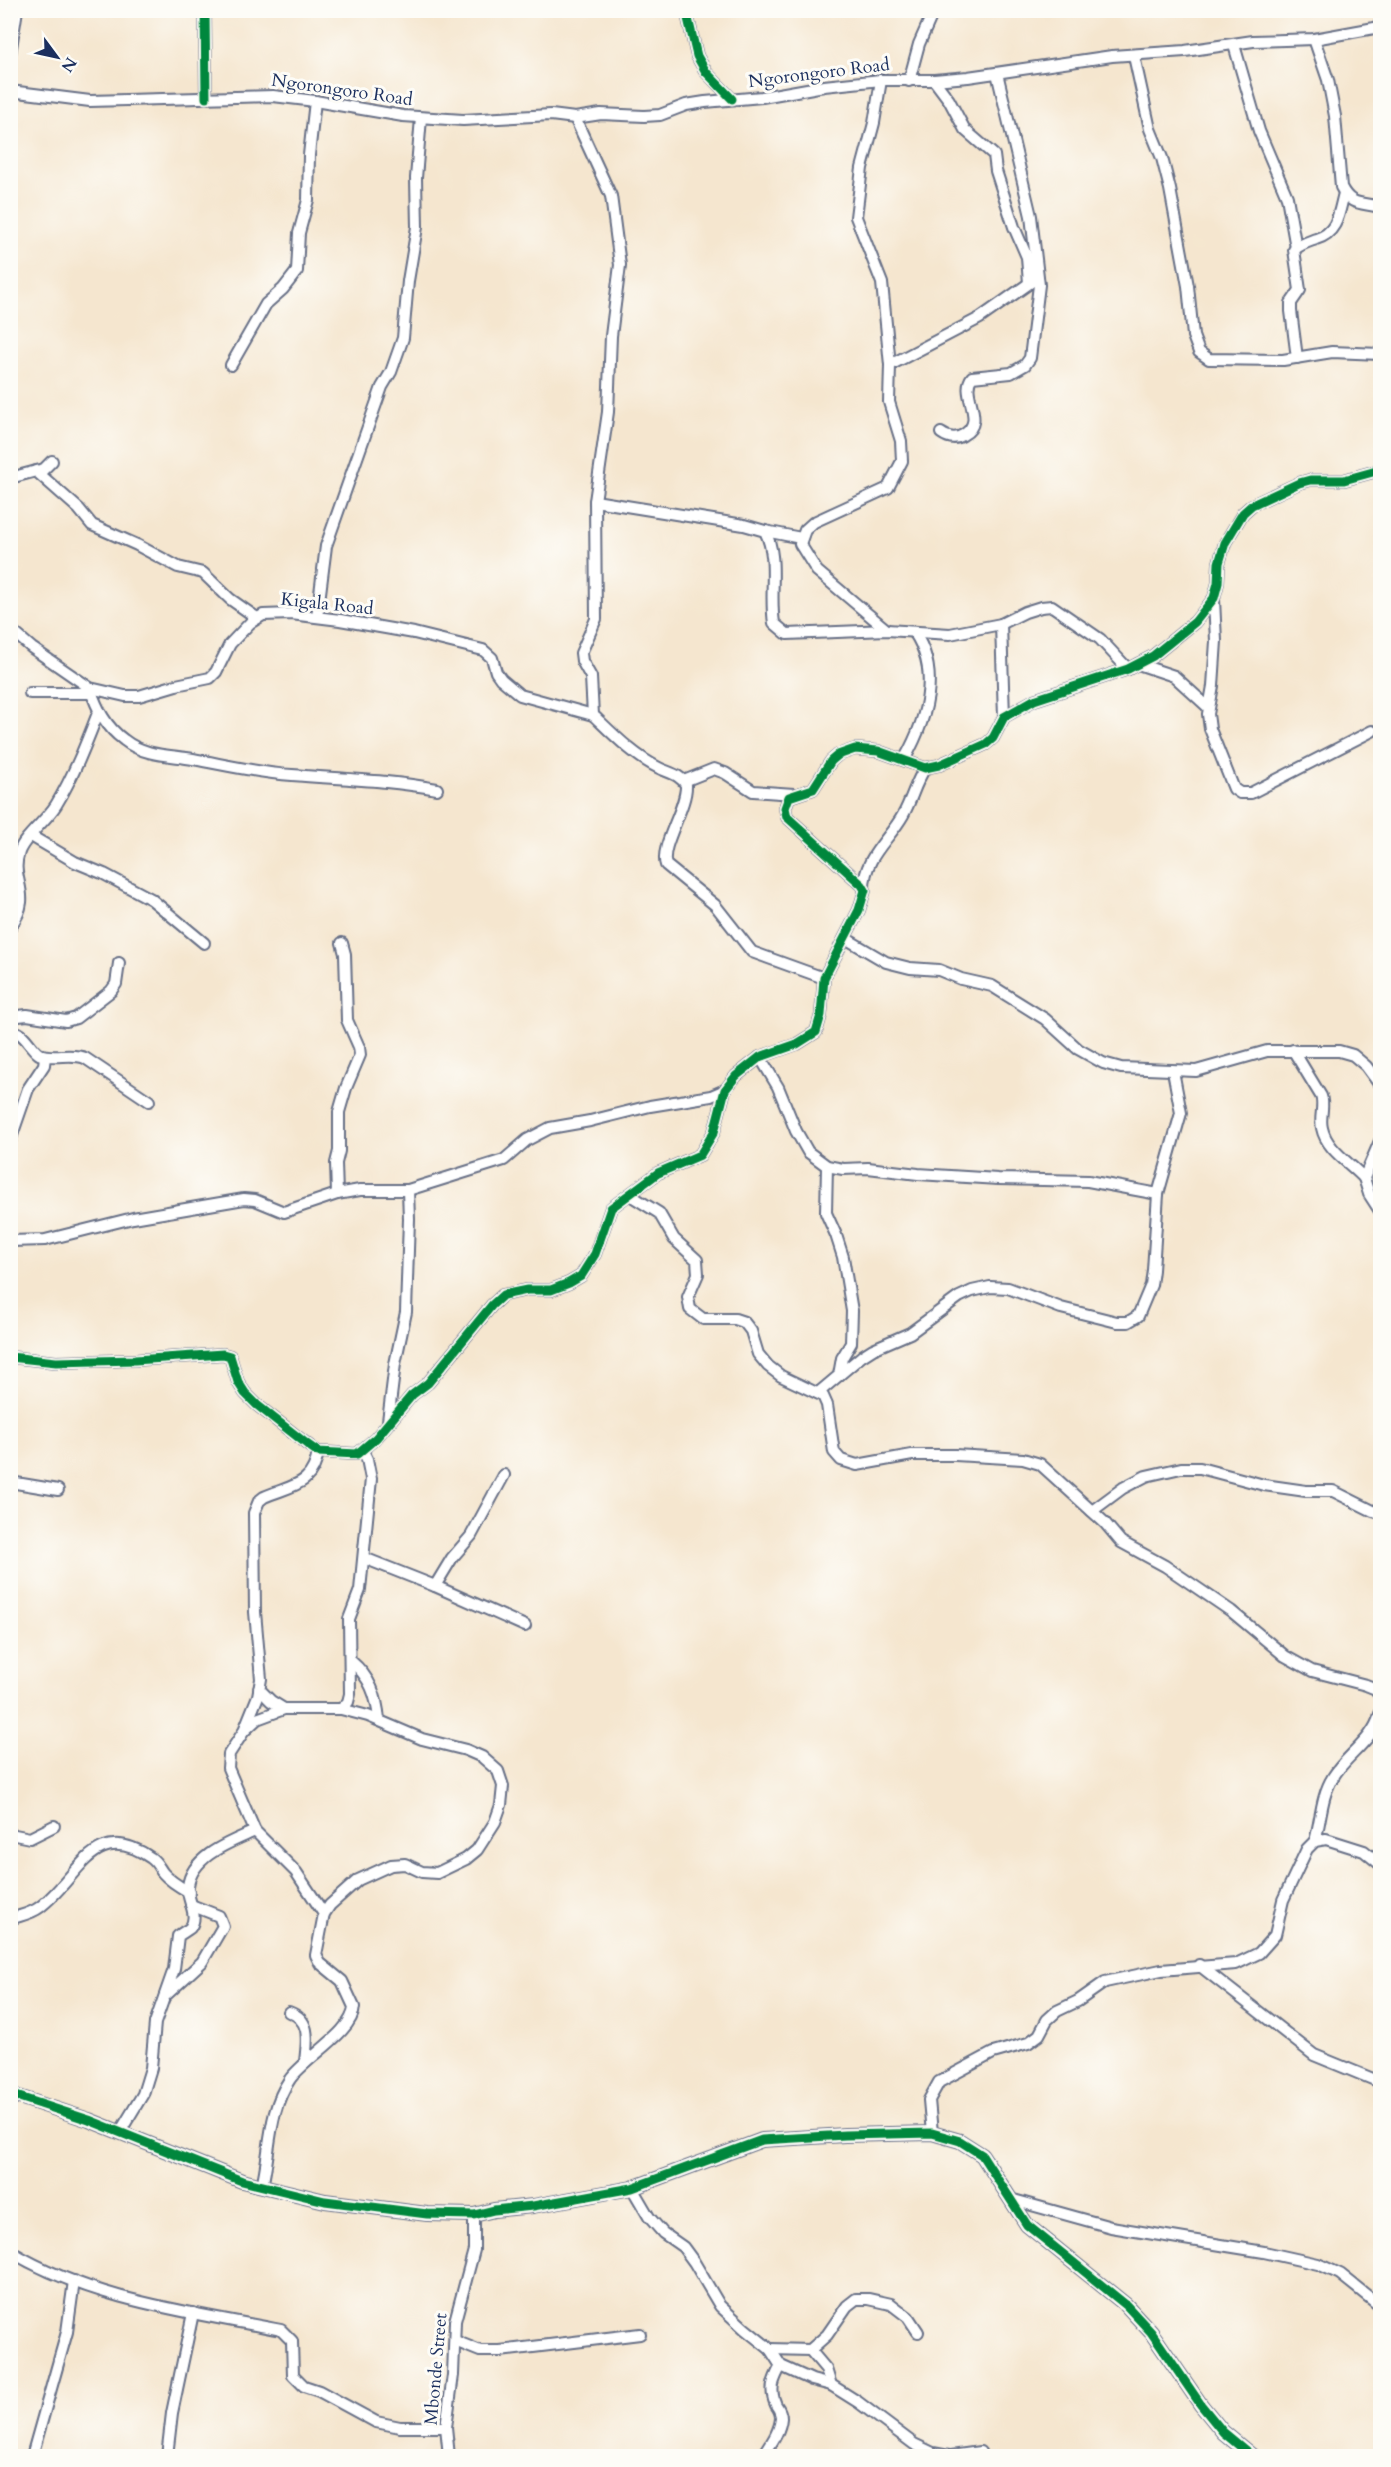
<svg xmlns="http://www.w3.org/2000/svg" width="1391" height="2467" font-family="Cardo,serif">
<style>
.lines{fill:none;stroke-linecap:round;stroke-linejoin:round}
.minor-casing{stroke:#676f86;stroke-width:14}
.tertiary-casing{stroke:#676f86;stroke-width:16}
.minor{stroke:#fff;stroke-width:10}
.tertiary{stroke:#fff;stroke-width:14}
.cycleway-casing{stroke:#fdfcf7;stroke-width:13}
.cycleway{stroke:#00873e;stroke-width:9}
.labels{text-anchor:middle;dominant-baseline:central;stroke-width:6;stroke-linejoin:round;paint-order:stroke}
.street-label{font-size:18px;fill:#1b2f5e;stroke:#fdfcf7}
</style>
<rect width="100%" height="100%" fill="#fdfcf7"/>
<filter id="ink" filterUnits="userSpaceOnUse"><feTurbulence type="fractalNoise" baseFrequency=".0167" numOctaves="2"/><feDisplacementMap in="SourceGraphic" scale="12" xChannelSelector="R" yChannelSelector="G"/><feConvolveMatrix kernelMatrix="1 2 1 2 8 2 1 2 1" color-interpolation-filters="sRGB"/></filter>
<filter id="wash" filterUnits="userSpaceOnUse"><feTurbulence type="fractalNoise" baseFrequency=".008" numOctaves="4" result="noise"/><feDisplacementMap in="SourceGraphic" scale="24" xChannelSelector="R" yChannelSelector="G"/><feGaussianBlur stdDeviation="1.35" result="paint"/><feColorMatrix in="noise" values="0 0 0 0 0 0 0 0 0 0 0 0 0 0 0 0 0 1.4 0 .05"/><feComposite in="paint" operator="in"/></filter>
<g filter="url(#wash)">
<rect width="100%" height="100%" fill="#f5e6cf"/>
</g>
<g filter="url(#ink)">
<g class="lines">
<defs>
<g id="minor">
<polyline points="205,10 206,98"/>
<polyline points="686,10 697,56 706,72 732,99"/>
<path d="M1314,39L1328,80L1335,116L1341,187C1351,207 1362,202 1380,207"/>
<polyline points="1234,45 1259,131 1287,197 1296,248"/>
<polyline points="10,54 17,10"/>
<polyline points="1134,56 1150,129 1162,158 1170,189 1188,286 1193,336 1199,352 1209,359 1283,360 1332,352 1380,354"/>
<polyline points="881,80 874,123 862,168 856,217 882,283 890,365 889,402 901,441 902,461 888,488 814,522 805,530 800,544 817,571 887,630"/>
<polyline points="934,80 949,100 965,130 994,155 996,171 1014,227 1027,257 1029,283"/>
<polyline points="909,81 919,44 934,10"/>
<polyline points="10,91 90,101 273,96 315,101 403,116 463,120 551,115 575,118 601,114 644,116 660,115 686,105 705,102 762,97 824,86 881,80 934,80 968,77 1112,56 1185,51 1253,41 1314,39 1380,27"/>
<path d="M575,118L611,196L620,265L611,336L608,412L595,501L596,619L581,653L582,661L591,677L593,715C613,734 634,756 659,768C669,773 680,774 686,785C687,808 659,847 666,865L715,905L752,952L824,978"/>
<path d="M1297,358L1291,311V303L1300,290L1294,250C1300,244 1308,242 1316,239C1338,233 1339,212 1344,193"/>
<polyline points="231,365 266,304 283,289 297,271 299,233 308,200 309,155 315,101"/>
<polyline points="890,365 980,318 1034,280"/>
<path d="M941,433C948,438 955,440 963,435C988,421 959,394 972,377L1011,373L1025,365L1030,358L1039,285L1031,216L997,73"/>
<polyline points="36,471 79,509 92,525 137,545 178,567 203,573 230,599 257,618"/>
<polyline points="10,478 44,469 52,461"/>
<path d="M595,501L744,525L765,531C779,559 769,592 774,623L787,634L887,630L950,634L1001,624L1025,612L1041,607L1052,606L1100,639L1128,669"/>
<polyline points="765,531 801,538"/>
<polyline points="1214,599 1216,641 1213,686 1208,714 1210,729 1234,789 1240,793 1251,793 1372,731"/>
<polyline points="317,617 326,546 382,387 391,372 403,338 408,281 417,227 416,178 421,118"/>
<polyline points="1001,624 1004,717"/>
<polyline points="10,629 32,648 90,688 125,696 139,696 176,685 210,678 216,672 230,644 250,623 263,615 291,614 340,620 414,633 483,650 492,658 496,672 501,679 520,695 593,715"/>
<polyline points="1138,664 1174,676 1208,707"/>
<path d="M90,688C97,709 106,727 124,740C144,756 169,755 193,759C226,765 258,773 292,775C341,779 388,780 437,789"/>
<polyline points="30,693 91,693"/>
<path d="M904,760C926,721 942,673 914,632"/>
<polyline points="684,781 714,769 725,773 753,791 794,794"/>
<polyline points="31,836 75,862 104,874 151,899 204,943"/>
<path d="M864,888C864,857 889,840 903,815C912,799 915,783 925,768"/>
<path d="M10,927C35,894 9,881 19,852C24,837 46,821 56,805C73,777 86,744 98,713"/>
<polyline points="845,938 886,962 910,968 939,970 961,979 992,986 1045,1019 1078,1049 1103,1063 1121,1068 1196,1071 1267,1051 1339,1051 1353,1055 1366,1066 1380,1085"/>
<polyline points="10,1017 27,1015 66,1021 76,1018 111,991 116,984 119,963"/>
<path d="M10,1031C25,1031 28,1046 39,1054C54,1060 70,1052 85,1058L149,1101"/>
<path d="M1293,1050L1321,1096C1325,1106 1319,1117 1322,1128C1326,1149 1350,1163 1364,1178"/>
<polyline points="760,1057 778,1087 796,1131 808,1152 827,1166 843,1169 868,1168 918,1174 998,1179 1088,1181 1158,1194"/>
<polyline points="10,1141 28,1089 44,1065 45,1057"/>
<polyline points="1380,1141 1364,1178 1369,1194 1380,1211"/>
<polyline points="827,1166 826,1213 836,1235 843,1257 852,1311 851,1343 842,1358 839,1375"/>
<polyline points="337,1194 336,1163 339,1151 339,1112 346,1088 360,1055 359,1047 347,1020 345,954 342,943"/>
<polyline points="630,1195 659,1213 674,1239 697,1260 698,1274 688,1297 690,1309 703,1319 735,1319 744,1322 751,1331 758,1354 768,1366 781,1376 823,1396 827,1405 834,1452 841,1460 857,1465 912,1455 955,1455 1023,1459 1040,1464 1105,1523 1121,1542 1165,1566 1231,1611 1285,1656 1312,1671 1366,1685 1376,1689 1380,1696"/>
<polyline points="10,1241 45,1240 133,1218 244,1199 255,1200 284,1212 337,1194 360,1190 408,1190 504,1160 527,1140 550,1128 590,1121 650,1106 711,1096 725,1090"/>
<polyline points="10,1357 56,1362 135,1360 223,1354 230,1356 238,1382 245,1393 257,1405 308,1445 318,1452 357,1454 376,1438 412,1395 428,1383 492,1305 503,1295 527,1290 551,1290 569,1283 581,1276 595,1254 611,1208 658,1173 700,1155 714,1132 725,1090 736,1076 760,1057 797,1044 816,1032 821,1015 824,978 859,910 865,890 862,885 787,817 785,808 789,797 813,789 831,761 838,755 855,749 878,751 925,768 939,765 986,744 993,738 1004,717 1034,700 1128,669 1153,656 1195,622 1214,598 1218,583 1219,563 1225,543 1243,513 1252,505 1299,483 1310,480 1344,480 1380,470"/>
<polyline points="818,1393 862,1356 873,1349 910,1333 959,1297 972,1291 990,1287 1008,1288 1061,1308 1117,1322 1128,1322 1138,1316 1151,1285 1153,1270 1158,1194 1181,1113 1173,1071"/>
<polyline points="388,1421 395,1364 406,1312 409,1219 408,1190"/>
<polyline points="10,1482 58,1490"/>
<polyline points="1092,1511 1123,1488 1146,1476 1181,1468 1200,1468 1264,1485 1306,1491 1333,1491 1373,1511 1380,1513"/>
<polyline points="364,1558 435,1586 525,1626"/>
<polyline points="435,1586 452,1558 471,1536 504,1475"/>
<path d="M351,1661C370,1677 377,1696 379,1720"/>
<polyline points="259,1689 271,1701 284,1709"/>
<polyline points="341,1709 348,1702 350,1694 349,1619 360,1590 371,1479 367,1459 363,1451"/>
<path d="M245,1728L258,1696L261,1679L255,1612L254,1513L259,1501L264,1497C292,1485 313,1486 318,1452"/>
<polyline points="10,1834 30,1838 54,1826"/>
<path d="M1315,1841C1321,1820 1321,1796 1333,1777C1347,1754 1373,1741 1380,1714"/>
<path d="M10,1919C21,1915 31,1914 40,1907C79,1878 94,1818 151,1858C157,1862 159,1868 163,1873C170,1881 180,1887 189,1892"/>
<polyline points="1199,1965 1314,2055 1380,2082"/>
<polyline points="166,1995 202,1962 223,1926 219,1916 191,1905"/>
<path d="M289,2012C312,2020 307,2041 305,2062"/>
<path d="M120,2132L143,2094L151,2068L155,2023L174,1969L178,1936C182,1933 186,1931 190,1928C200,1915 186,1900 188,1886C192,1855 231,1842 255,1831"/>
<polyline points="932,2133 929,2100 939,2082 993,2053 1028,2043 1039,2035 1047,2020 1057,2011 1078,2001 1105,1982 1161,1970 1236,1964 1259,1953 1275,1935 1283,1900 1307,1849 1315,1841 1326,1839 1364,1851 1380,1864"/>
<path d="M262,2186C271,2149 268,2111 290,2079C306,2057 353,2032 354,2007L342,1981L320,1963L316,1955L324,1914L330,1905L358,1880L391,1865L405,1864L422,1872L437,1873L466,1859L477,1850L495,1822L501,1805L503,1786L498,1771L482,1757L466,1750L422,1739L368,1716L341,1709H284L257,1719L244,1731L229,1754L228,1768L255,1831L296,1872L324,1914"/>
<polyline points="632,2188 649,2217 663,2233 683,2247 694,2262 720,2306 745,2329 770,2349 781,2366 812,2380 831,2385 858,2402 914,2444 933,2453 949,2456"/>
<polyline points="1010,2199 1111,2227 1264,2252 1318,2264 1340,2274 1380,2306"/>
<path d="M10,2251C91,2300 190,2312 281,2330L292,2341L293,2375L304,2386L319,2391L376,2422L400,2427H446"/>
<polyline points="455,2341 480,2351 500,2351 640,2334"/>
<polyline points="770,2349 810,2350 827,2335 847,2306 856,2299 869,2299 891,2304 908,2317 918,2332"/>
<polyline points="810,2350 826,2369 831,2385"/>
<polyline points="32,2456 67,2332 74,2281"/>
<polyline points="167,2456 172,2413 193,2313"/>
<polyline points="449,2456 446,2427 453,2375 455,2321 474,2250 474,2215"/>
<path d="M763,2456C770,2445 780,2432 781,2418C781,2413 779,2409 776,2405C769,2390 773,2380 781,2366"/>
<polyline points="951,2456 980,2452"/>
</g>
<polyline id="tertiary" points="10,2094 89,2120 242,2181 325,2201 427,2214 474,2215 494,2210 533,2206 632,2188 762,2140 845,2135 932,2133 960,2141 982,2155 1027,2225 1126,2305 1151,2332 1201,2405 1223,2432 1252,2456"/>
</defs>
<use href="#minor" class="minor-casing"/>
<use href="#tertiary" class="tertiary-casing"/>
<use href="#minor" class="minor"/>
<use href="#tertiary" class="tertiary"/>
<defs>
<g id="cycleway">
<polyline points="205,10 206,98"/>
<polyline points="686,10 697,56 706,72 732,99"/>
<polyline points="10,1357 56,1362 135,1360 223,1354 230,1356 238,1382 245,1393 257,1405 308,1445 318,1452 357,1454 376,1438 412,1395 428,1383 492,1305 503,1295 527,1290 551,1290 569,1283 581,1276 595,1254 611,1208 658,1173 700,1155 714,1132 725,1090 736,1076 760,1057 797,1044 816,1032 821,1015 824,978 859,910 865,890 862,885 787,817 785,808 789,797 813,789 831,761 838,755 855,749 878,751 925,768 939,765 986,744 993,738 1004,717 1034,700 1128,669 1153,656 1195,622 1214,598 1218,583 1219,563 1225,543 1243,513 1252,505 1299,483 1310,480 1344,480 1380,470"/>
<polyline points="10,2094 89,2120 242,2181 325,2201 427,2214 474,2215 494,2210 533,2206 632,2188 762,2140 845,2135 932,2133 960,2141 982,2155 1027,2225 1126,2305 1151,2332 1201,2405 1223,2432 1252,2456"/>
</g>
</defs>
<use href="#cycleway" class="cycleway-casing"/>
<use href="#cycleway" class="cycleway"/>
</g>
</g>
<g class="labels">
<g class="street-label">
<text transform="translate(819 73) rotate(-7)">Ngorongoro Road</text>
<text transform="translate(342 90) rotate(8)">Ngorongoro Road</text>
<text transform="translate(327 604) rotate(6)">Kigala Road</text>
<text transform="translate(436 2369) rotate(-85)">Mbonde Street</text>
</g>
</g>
<rect width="1391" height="2467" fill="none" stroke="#fdfcf7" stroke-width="36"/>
<g transform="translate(57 57) rotate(123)" stroke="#fdfcf7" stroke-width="4.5" paint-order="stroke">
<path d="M0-4.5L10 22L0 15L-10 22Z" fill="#1b2f5e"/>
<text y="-9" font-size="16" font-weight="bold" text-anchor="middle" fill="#1b2f5e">N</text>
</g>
</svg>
